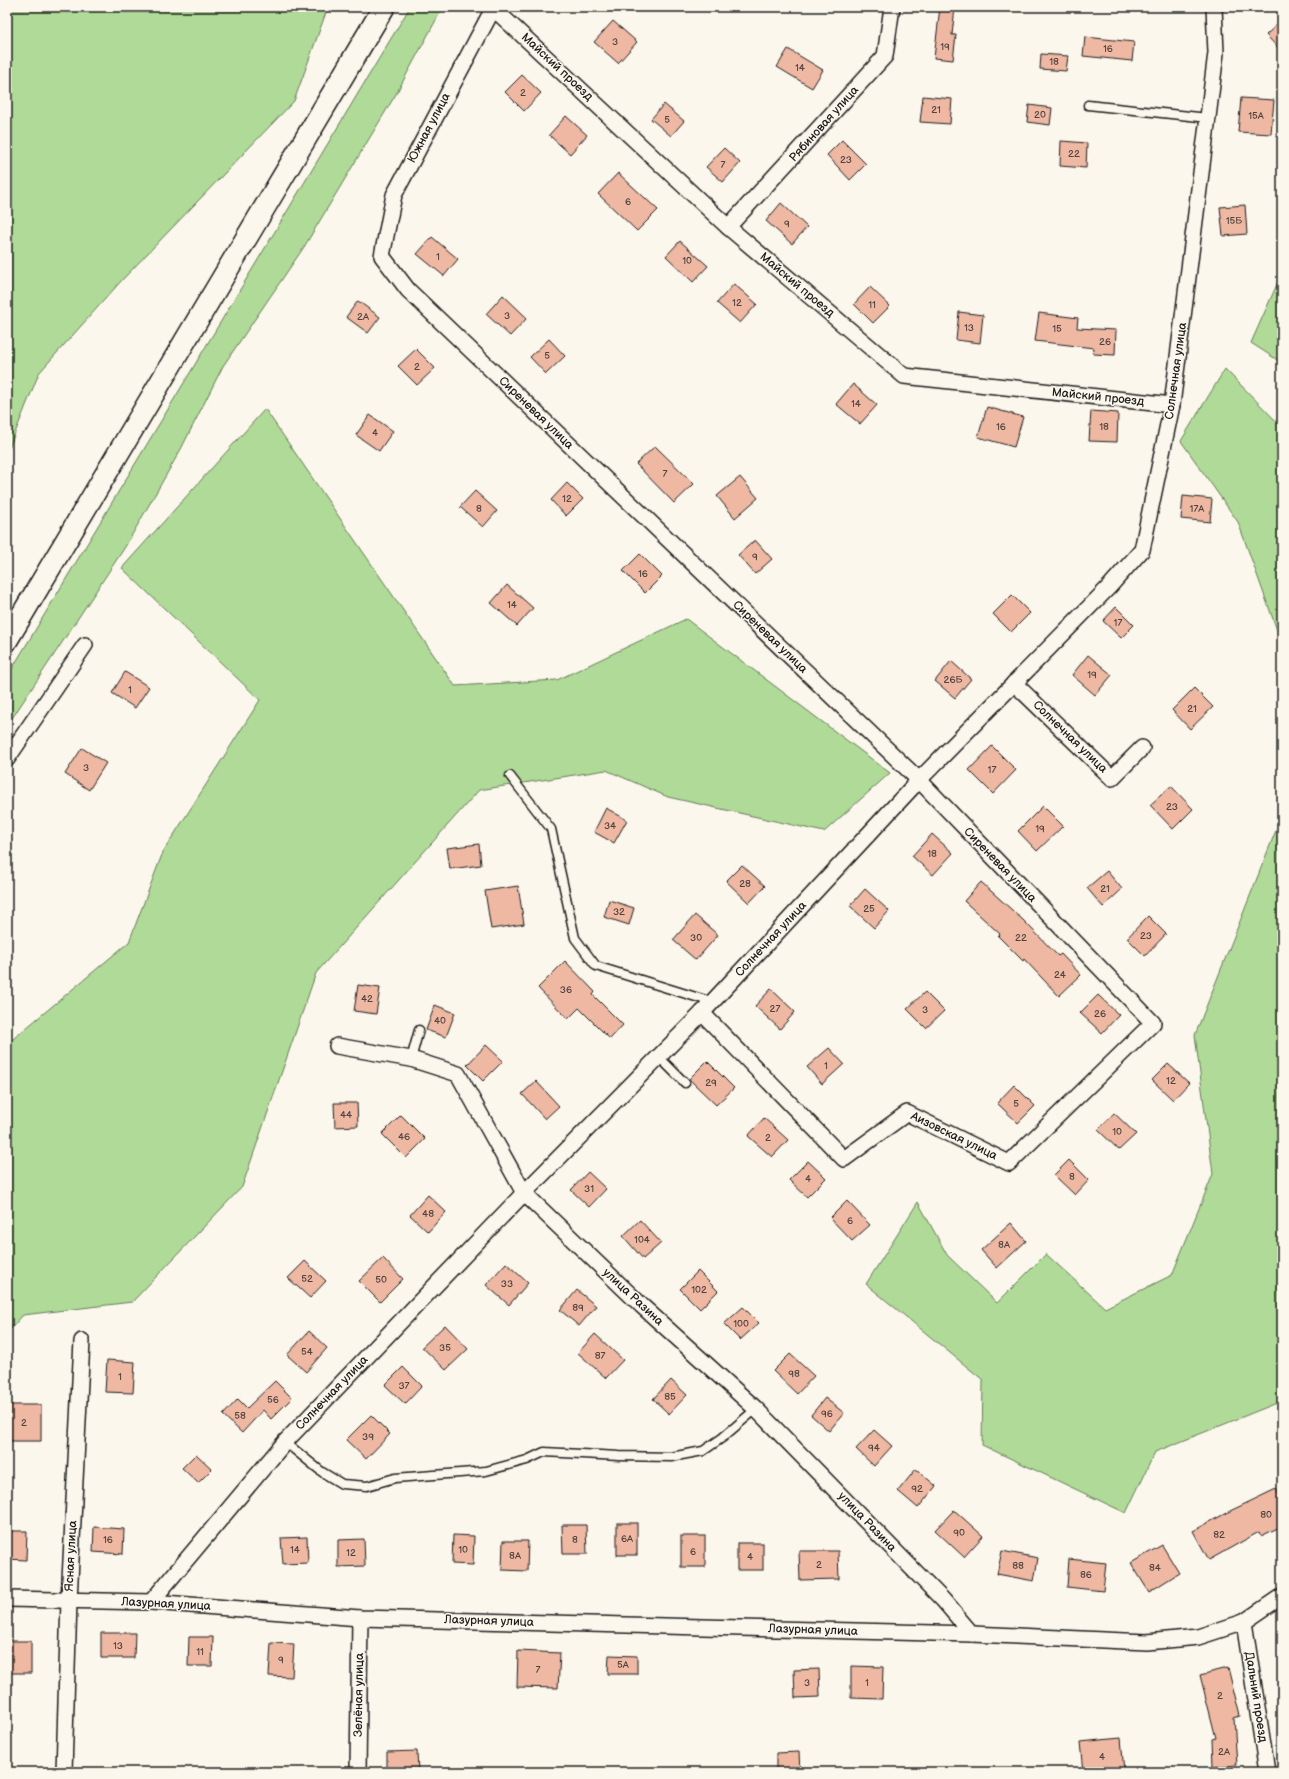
<svg xmlns="http://www.w3.org/2000/svg" width="1289" height="1779" font-family="'Balsamiq Sans',sans-serif">
<style>
.green{fill:#b0da97;stroke:#667b5a}
.building{fill:#efb8a3;stroke:#1c1c1c}
.lines{fill:none;stroke-linecap:round;stroke-linejoin:round}
.lane-casing{stroke:#1c1c1c;stroke-width:11}
.street-casing{stroke:#1c1c1c;stroke-width:18}
.secondary-casing{stroke:#1c1c1c;stroke-width:24}
.lane{stroke:#fbf7ec;stroke-width:8}
.street{stroke:#fbf7ec;stroke-width:15}
.secondary{stroke:#fbf7ec;stroke-width:21}
.labels{text-anchor:middle;dominant-baseline:central;stroke-width:3;stroke-linejoin:round;paint-order:stroke}
.number-label{font-size:10px;fill:#51433e}
.street-label{font-size:12px;fill:#1c1c1c;stroke:#fbf7ec}
</style>
<rect width="100%" height="100%" fill="#fbf7ec"/>
<filter id="ink" filterUnits="userSpaceOnUse"><feTurbulence type="fractalNoise" baseFrequency=".025" numOctaves="2"/><feDisplacementMap in="SourceGraphic" scale="8" xChannelSelector="R" yChannelSelector="G"/><feConvolveMatrix kernelMatrix="1 2 1 2 8 2 1 2 1" color-interpolation-filters="sRGB"/></filter>
<g filter="url(#ink)">
<g class="green">
<polygon points="7,7 328,7 294,101 122,280 39,373 7,453"/>
<polygon points="410,7 443,7 396,94 304,247 223,366 181,449 125,547 7,726 7,677"/>
<polygon points="1282,273 1282,363 1251,343"/>
<polygon points="1225,369 1282,427 1282,644 1238,522 1181,441"/>
<polygon points="265,409 455,686 557,680 686,619 890,773 824,832 668,797 606,770 479,790 316,973 242,1187 132,1302 23,1315 7,1333 7,1044 129,942 163,852 260,700 122,568"/>
<polygon points="1282,815 1282,1401 1155,1452 1126,1513 982,1445 983,1380 866,1284 918,1202 947,1255 997,1303 1046,1254 1105,1308 1172,1275 1213,1174 1195,1035"/>
</g>
<g class="building">
<polygon points="940,7 955,7 952,35 956,35 953,60 934,58"/>
<polygon points="1282,20 1282,52 1266,35"/>
<polygon points="613,21 637,42 618,63 594,42"/>
<polygon points="1085,37 1134,42 1132,61 1083,56"/>
<polygon points="788,49 823,70 812,88 777,67"/>
<polygon points="1041,54 1068,56 1066,71 1040,69"/>
<polygon points="522,75 541,93 524,111 505,92"/>
<polygon points="923,96 952,99 950,124 920,122"/>
<polygon points="1241,98 1274,100 1271,134 1238,132"/>
<polygon points="664,104 684,121 671,136 651,119"/>
<polygon points="1029,105 1052,108 1050,125 1027,122"/>
<polygon points="566,116 587,135 570,154 549,135"/>
<polygon points="842,140 866,164 850,180 827,155"/>
<polygon points="1061,141 1087,143 1086,168 1060,166"/>
<polygon points="724,148 740,163 723,182 706,167"/>
<polygon points="618,173 658,210 637,231 598,194"/>
<polygon points="781,203 807,227 792,244 766,221"/>
<polygon points="1245,205 1247,234 1223,236 1220,207"/>
<polygon points="432,237 458,259 444,276 417,254"/>
<polygon points="680,241 708,266 693,282 666,256"/>
<polygon points="734,284 757,304 740,323 717,303"/>
<polygon points="870,287 890,306 873,323 854,304"/>
<polygon points="503,295 527,318 510,336 486,314"/>
<polygon points="358,301 380,317 368,333 346,317"/>
<polygon points="959,312 983,315 980,343 956,340"/>
<polygon points="1039,313 1078,318 1077,328 1116,330 1115,355 1093,354 1094,348 1035,341"/>
<polygon points="549,339 565,356 546,374 530,357"/>
<polygon points="416,349 435,368 417,385 398,366"/>
<polygon points="853,384 877,405 860,424 836,404"/>
<polygon points="987,407 1023,417 1014,447 978,437"/>
<polygon points="1091,411 1118,413 1117,442 1089,441"/>
<polygon points="370,415 393,431 379,451 356,435"/>
<polygon points="655,446 694,484 674,503 636,464"/>
<polygon points="740,477 758,498 735,518 717,496"/>
<polygon points="567,483 583,499 566,516 551,500"/>
<polygon points="475,491 497,511 483,527 460,507"/>
<polygon points="1183,496 1212,499 1210,522 1181,519"/>
<polygon points="755,540 772,559 755,574 738,555"/>
<polygon points="640,554 662,576 645,593 623,571"/>
<polygon points="507,585 533,608 517,626 491,603"/>
<polygon points="1012,595 1030,613 1011,632 993,614"/>
<polygon points="1116,607 1134,625 1121,638 1103,621"/>
<polygon points="1088,655 1112,675 1095,695 1072,675"/>
<polygon points="951,661 971,679 955,698 935,681"/>
<polygon points="125,672 149,687 135,708 112,693"/>
<polygon points="1194,688 1213,707 1190,729 1172,710"/>
<polygon points="992,746 1016,770 993,794 969,770"/>
<polygon points="82,748 106,763 89,790 65,774"/>
<polygon points="1171,786 1193,809 1173,829 1150,805"/>
<polygon points="1043,806 1063,826 1037,851 1018,831"/>
<polygon points="606,808 627,820 614,843 594,832"/>
<polygon points="932,834 953,853 933,875 912,856"/>
<polygon points="479,844 481,865 450,869 447,848"/>
<polygon points="742,865 765,886 749,903 726,881"/>
<polygon points="1107,871 1122,889 1103,907 1087,888"/>
<polygon points="981,882 1023,920 1058,956 1061,954 1081,975 1059,996 1024,959 1023,961 998,936 1000,934 964,901"/>
<polygon points="518,886 524,924 491,929 485,891"/>
<polygon points="865,889 889,911 874,928 850,906"/>
<polygon points="609,900 634,908 629,925 604,917"/>
<polygon points="695,915 718,935 696,960 673,940"/>
<polygon points="1148,916 1166,934 1145,956 1127,938"/>
<polygon points="565,961 595,992 593,995 623,1025 610,1039 579,1008 568,1019 538,988"/>
<polygon points="358,985 380,988 376,1014 354,1011"/>
<polygon points="771,989 795,1012 780,1029 755,1006"/>
<polygon points="925,992 944,1011 926,1028 907,1009"/>
<polygon points="1098,995 1119,1015 1102,1033 1080,1013"/>
<polygon points="435,1005 455,1013 446,1037 426,1030"/>
<polygon points="486,1045 503,1061 483,1081 467,1065"/>
<polygon points="829,1048 844,1064 822,1084 807,1067"/>
<polygon points="707,1061 734,1088 716,1105 689,1079"/>
<polygon points="1168,1064 1189,1083 1173,1100 1152,1080"/>
<polygon points="536,1081 559,1106 545,1119 522,1094"/>
<polygon points="1014,1085 1035,1106 1018,1123 997,1103"/>
<polygon points="334,1103 357,1103 358,1126 335,1127"/>
<polygon points="1114,1113 1136,1134 1119,1150 1098,1130"/>
<polygon points="401,1115 425,1139 406,1158 382,1134"/>
<polygon points="764,1118 788,1140 772,1157 748,1136"/>
<polygon points="1069,1160 1089,1180 1075,1195 1054,1175"/>
<polygon points="808,1161 826,1178 807,1197 789,1180"/>
<polygon points="588,1172 606,1189 589,1207 571,1190"/>
<polygon points="428,1195 446,1212 428,1232 410,1215"/>
<polygon points="847,1201 870,1225 852,1241 830,1218"/>
<polygon points="640,1220 661,1243 643,1259 623,1236"/>
<polygon points="1011,1223 1026,1241 997,1268 981,1250"/>
<polygon points="383,1258 403,1279 380,1302 359,1281"/>
<polygon points="305,1261 326,1281 310,1298 288,1278"/>
<polygon points="506,1263 528,1283 509,1305 486,1285"/>
<polygon points="698,1271 718,1291 700,1309 680,1289"/>
<polygon points="577,1290 596,1306 579,1326 560,1310"/>
<polygon points="743,1307 759,1323 740,1340 724,1324"/>
<polygon points="445,1325 468,1349 446,1370 422,1347"/>
<polygon points="309,1331 327,1348 306,1372 287,1355"/>
<polygon points="595,1334 623,1360 606,1378 578,1353"/>
<polygon points="790,1354 814,1376 797,1394 773,1371"/>
<polygon points="107,1360 135,1362 133,1393 105,1392"/>
<polygon points="403,1367 422,1386 405,1404 385,1385"/>
<polygon points="671,1380 687,1395 669,1414 653,1399"/>
<polygon points="275,1381 292,1398 271,1419 263,1410 242,1433 223,1415 238,1399 247,1408"/>
<polygon points="825,1398 844,1413 829,1431 811,1415"/>
<polygon points="8,1405 41,1405 41,1441 7,1441"/>
<polygon points="371,1415 390,1434 366,1459 346,1440"/>
<polygon points="874,1430 892,1446 874,1466 856,1449"/>
<polygon points="196,1454 212,1469 198,1483 182,1468"/>
<polygon points="916,1469 936,1486 918,1508 898,1491"/>
<polygon points="1276,1489 1282,1501 1282,1526 1261,1536 1259,1532 1209,1560 1193,1531 1230,1511"/>
<polygon points="954,1510 983,1536 964,1557 935,1530"/>
<rect x="617" y="1523" width="20" height="32"/>
<polygon points="562,1525 586,1525 587,1554 563,1554"/>
<polygon points="94,1527 124,1529 123,1554 93,1552"/>
<polygon points="7,1531 27,1531 26,1560 7,1559"/>
<polygon points="453,1535 474,1536 473,1565 452,1564"/>
<rect x="681" y="1536" width="24" height="31"/>
<polygon points="307,1537 308,1563 283,1564 281,1538"/>
<polygon points="364,1539 365,1566 338,1567 338,1540"/>
<polygon points="503,1541 528,1541 527,1571 502,1570"/>
<rect x="737" y="1543" width="26" height="27"/>
<polygon points="1162,1545 1179,1573 1149,1592 1131,1563"/>
<polygon points="799,1551 838,1551 839,1579 800,1580"/>
<polygon points="1002,1551 1038,1558 1034,1581 997,1574"/>
<polygon points="1069,1559 1106,1563 1103,1591 1067,1587"/>
<polygon points="101,1633 135,1633 134,1658 101,1658"/>
<polygon points="189,1637 213,1637 212,1666 188,1666"/>
<rect x="7" y="1641" width="24" height="32"/>
<polygon points="271,1643 294,1644 292,1677 269,1676"/>
<polygon points="518,1651 560,1653 558,1688 517,1687"/>
<polygon points="609,1655 637,1656 637,1674 608,1674"/>
<polygon points="851,1666 883,1667 882,1699 851,1698"/>
<polygon points="1228,1668 1240,1716 1234,1718 1237,1765 1213,1767 1212,1739 1216,1738 1200,1675"/>
<polygon points="819,1669 820,1697 795,1698 794,1670"/>
<polygon points="1121,1738 1124,1772 1083,1772 1080,1742"/>
<polygon points="417,1751 418,1772 387,1772 387,1752"/>
<polygon points="799,1752 800,1772 776,1772 776,1753"/>
</g>
<g class="lines">
<defs>
<g id="lane">
<polyline points="1088,105 1208,118"/>
<polyline points="510,776 551,829 575,938 596,966 712,1002"/>
<polyline points="659,1057 685,1083"/>
<polyline points="411,1059 419,1030"/>
<polyline points="285,1442 322,1472 342,1484 367,1486 395,1478 486,1471 527,1460 544,1452 619,1456 671,1457 703,1451 722,1438 756,1409"/>
</g>
<g id="street">
<polyline points="494,7 394,195 382,256 408,290 919,780 1153,1023 1009,1163 907,1113 844,1159 702,1013"/>
<polyline points="493,8 728,227 904,376 1172,405"/>
<polyline points="728,227 885,56 892,7"/>
<polyline points="1014,683 1112,778 1142,748"/>
<polyline points="7,759 85,645"/>
<polyline points="337,1046 411,1059 458,1074 524,1193 642,1306 756,1409 943,1600 972,1634"/>
<polyline points="7,1599 151,1602 360,1618 972,1634 1147,1642 1198,1637 1244,1622 1282,1596"/>
<polyline points="151,1602 285,1442 524,1193 702,1013 919,780 1109,587 1142,550 1172,405 1216,53 1214,7"/>
<polyline points="1244,1622 1267,1772"/>
<polyline points="64,1772 69,1600 82,1341"/>
<polyline points="358,1772 360,1618"/>
</g>
<polyline id="secondary" points="7,640 384,7"/>
</defs>
<use href="#lane" class="lane-casing"/>
<use href="#street" class="street-casing"/>
<use href="#secondary" class="secondary-casing"/>
<use href="#lane" class="lane"/>
<use href="#street" class="street"/>
<use href="#secondary" class="secondary"/>
</g>
</g>
<g class="labels">
<g class="number-label">
<text x="615" y="42">3</text>
<text x="945" y="47">19</text>
<text x="1108" y="49">16</text>
<text x="1054" y="62">18</text>
<text x="800" y="68">14</text>
<text x="523" y="93">2</text>
<text x="936" y="110">21</text>
<text x="1040" y="115">20</text>
<text x="1256" y="116">15А</text>
<text x="667" y="120">5</text>
<text x="1074" y="154">22</text>
<text x="846" y="160">23</text>
<text x="723" y="165">7</text>
<text x="628" y="202">6</text>
<text x="1234" y="221">15Б</text>
<text x="787" y="224">9</text>
<text x="438" y="257">1</text>
<text x="687" y="261">10</text>
<text x="737" y="303">12</text>
<text x="872" y="305">11</text>
<text x="507" y="316">3</text>
<text x="363" y="317">2А</text>
<text x="969" y="328">13</text>
<text x="1057" y="329">15</text>
<text x="1105" y="342">26</text>
<text x="547" y="356">5</text>
<text x="417" y="367">2</text>
<text x="856" y="404">14</text>
<text x="1001" y="427">16</text>
<text x="1104" y="427">18</text>
<text x="375" y="433">4</text>
<text x="665" y="474">7</text>
<text x="567" y="499">12</text>
<text x="479" y="509">8</text>
<text x="1197" y="509">17А</text>
<text x="755" y="557">9</text>
<text x="643" y="574">16</text>
<text x="512" y="605">14</text>
<text x="1118" y="623">17</text>
<text x="1092" y="675">19</text>
<text x="953" y="680">26Б</text>
<text x="130" y="690">1</text>
<text x="1192" y="709">21</text>
<text x="86" y="768">3</text>
<text x="992" y="770">17</text>
<text x="1172" y="807">23</text>
<text x="610" y="826">34</text>
<text x="1040" y="829">19</text>
<text x="932" y="854">18</text>
<text x="745" y="884">28</text>
<text x="1105" y="889">21</text>
<text x="869" y="909">25</text>
<text x="619" y="912">32</text>
<text x="1146" y="936">23</text>
<text x="696" y="938">30</text>
<text x="1021" y="938">22</text>
<text x="1060" y="975">24</text>
<text x="566" y="990">36</text>
<text x="367" y="999">42</text>
<text x="775" y="1009">27</text>
<text x="925" y="1010">3</text>
<text x="1100" y="1014">26</text>
<text x="440" y="1021">40</text>
<text x="826" y="1066">1</text>
<text x="1171" y="1081">12</text>
<text x="711" y="1083">29</text>
<text x="1016" y="1104">5</text>
<text x="346" y="1115">44</text>
<text x="1117" y="1132">10</text>
<text x="404" y="1137">46</text>
<text x="768" y="1138">2</text>
<text x="1072" y="1177">8</text>
<text x="808" y="1179">4</text>
<text x="589" y="1189">31</text>
<text x="428" y="1214">48</text>
<text x="850" y="1221">6</text>
<text x="642" y="1240">104</text>
<text x="1004" y="1245">8А</text>
<text x="307" y="1279">52</text>
<text x="381" y="1280">50</text>
<text x="507" y="1284">33</text>
<text x="699" y="1290">102</text>
<text x="578" y="1308">89</text>
<text x="741" y="1324">100</text>
<text x="445" y="1348">35</text>
<text x="307" y="1352">54</text>
<text x="600" y="1356">87</text>
<text x="794" y="1374">98</text>
<text x="120" y="1377">1</text>
<text x="404" y="1386">37</text>
<text x="670" y="1397">85</text>
<text x="273" y="1400">56</text>
<text x="827" y="1414">96</text>
<text x="240" y="1416">58</text>
<text x="24" y="1423">2</text>
<text x="368" y="1437">39</text>
<text x="874" y="1448">94</text>
<text x="917" y="1489">92</text>
<text x="1266" y="1515">80</text>
<text x="959" y="1533">90</text>
<text x="1219" y="1535">82</text>
<text x="627" y="1539">6А</text>
<text x="108" y="1540">16</text>
<text x="575" y="1540">8</text>
<text x="295" y="1550">14</text>
<text x="463" y="1550">10</text>
<text x="693" y="1552">6</text>
<text x="351" y="1553">12</text>
<text x="515" y="1556">8А</text>
<text x="750" y="1557">4</text>
<text x="819" y="1565">2</text>
<text x="1018" y="1566">88</text>
<text x="1155" y="1568">84</text>
<text x="1086" y="1575">86</text>
<text x="118" y="1646">13</text>
<text x="200" y="1652">11</text>
<text x="281" y="1660">9</text>
<text x="623" y="1665">5А</text>
<text x="538" y="1670">7</text>
<text x="807" y="1683">3</text>
<text x="867" y="1683">1</text>
<text x="1220" y="1696">2</text>
<text x="1224" y="1752">2А</text>
<text x="1102" y="1757">4</text>
</g>
<g class="street-label">
<text transform="translate(557 67) rotate(43)">Майский проезд</text>
<text transform="translate(824 124) rotate(-48)">Рябиновая улица</text>
<text transform="translate(429 128) rotate(-62)">Южная улица</text>
<text transform="translate(797 285) rotate(40)">Майский проезд</text>
<text transform="translate(1176 371) rotate(-82)">Солнечная улица</text>
<text transform="translate(1098 397) rotate(6)">Майский проезд</text>
<text transform="translate(536 413) rotate(44)">Сиреневая улица</text>
<text transform="translate(770 637) rotate(44)">Сиреневая улица</text>
<text transform="translate(1070 737) rotate(44)">Солнечная улица</text>
<text transform="translate(1000 865) rotate(46)">Сиреневая улица</text>
<text transform="translate(771 939) rotate(-47)">Солнечная улица</text>
<text transform="translate(954 1136) rotate(26)">Аизовская улица</text>
<text transform="translate(633 1297) rotate(43)">улица Разина</text>
<text transform="translate(332 1393) rotate(-46)">Солнечная улица</text>
<text transform="translate(867 1522) rotate(46)">улица Разина</text>
<text transform="translate(71 1556) rotate(-87)">Ясная улица</text>
<text transform="translate(166 1604) rotate(3)">Лазурная улица</text>
<text transform="translate(489 1621) rotate(2)">Лазурная улица</text>
<text transform="translate(813 1630) rotate(2)">Лазурная улица</text>
<text transform="translate(359 1695) rotate(-89)">Зелёная улица</text>
<text transform="translate(1256 1697) rotate(81)">Дальний проезд</text>
</g>
</g>
<rect width="1289" height="1779" fill="none" stroke="#fbf7ec" stroke-width="24"/>
<rect x="12" y="12" width="1265" height="1755" fill="none" stroke="#1c1c1c" stroke-width="1.5" filter="url(#ink)"/>
</svg>
